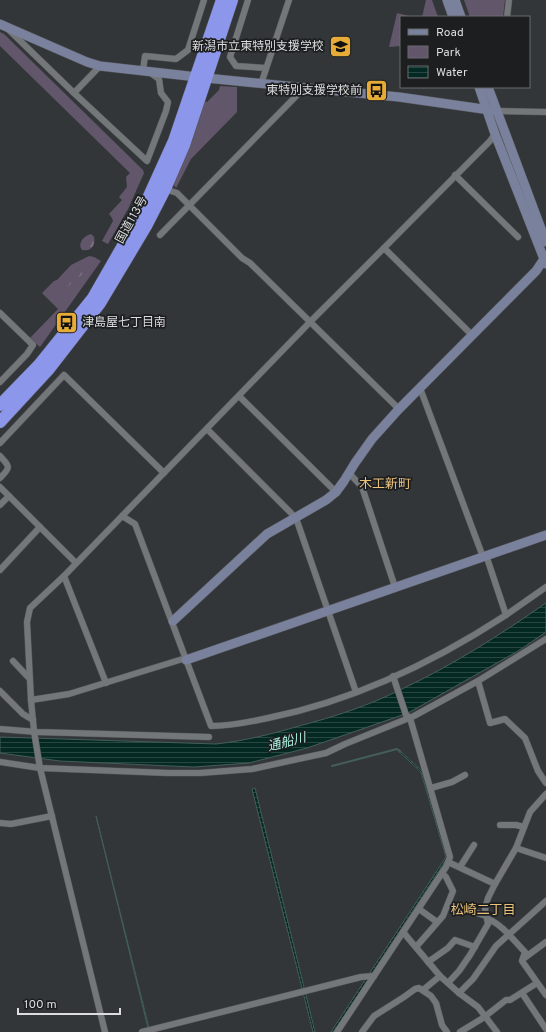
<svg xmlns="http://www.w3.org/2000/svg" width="546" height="1032" font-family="Overpass,'Noto Sans JP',sans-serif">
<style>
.green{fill:#62566b}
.forest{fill:url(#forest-firs)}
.water{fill:url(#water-rules);stroke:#445e5b}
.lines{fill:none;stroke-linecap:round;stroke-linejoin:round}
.stream{stroke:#445e5b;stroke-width:2}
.street-casing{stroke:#515356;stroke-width:7}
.secondary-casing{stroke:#515356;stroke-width:10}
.highway-casing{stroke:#515356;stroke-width:13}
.street{stroke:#73777a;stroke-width:6}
.secondary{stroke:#7a819c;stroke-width:9}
.highway{stroke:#8c97eb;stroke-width:12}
.labels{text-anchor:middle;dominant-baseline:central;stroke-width:3.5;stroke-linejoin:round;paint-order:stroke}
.poi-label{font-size:12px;fill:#dbdddf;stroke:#1c1e1f;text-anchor:end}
.street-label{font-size:12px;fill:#dbdddf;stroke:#1c1e1f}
.neighbourhood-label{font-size:13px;fill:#ebc27c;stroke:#1c1e1f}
.water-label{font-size:13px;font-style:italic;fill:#a8eddd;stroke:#1c1e1f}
</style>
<defs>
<pattern id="forest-firs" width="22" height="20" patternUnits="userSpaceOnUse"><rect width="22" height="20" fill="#62566b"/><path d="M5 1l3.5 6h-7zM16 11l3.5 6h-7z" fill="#786e80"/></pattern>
<pattern id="water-rules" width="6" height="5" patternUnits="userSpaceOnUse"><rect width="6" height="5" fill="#042822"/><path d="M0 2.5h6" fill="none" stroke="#284742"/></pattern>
</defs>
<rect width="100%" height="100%" fill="#333639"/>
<g class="green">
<polygon points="426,0 432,0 438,17 422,17"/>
<polygon points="464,0 505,0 503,17 470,17"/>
<polygon points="397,13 413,17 401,17 401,46 389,47"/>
<polygon points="0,32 4,34 143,170 144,173 128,209 108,244 102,241 113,221 112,218 109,214 122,200 119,197 127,187 126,177 130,173 0,46"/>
<polygon points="220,86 237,87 237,112 191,159 176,188 173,184 203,101 207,102 219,90"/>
<polygon points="89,256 94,257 101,261 40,347 30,338 58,309 42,293 54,281 57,280 71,265"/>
</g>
<g class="forest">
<path d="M91,234L94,237C96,245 91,252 82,250C77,243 84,236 91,234Z"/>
<polygon points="81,262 83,263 87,269 82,272 82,275 79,277 75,275 74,272"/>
<polygon points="67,278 70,279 71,284 68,286 69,289 66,291 66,293 62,294 60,291 59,286 65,283"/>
</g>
<g class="water">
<path d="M546,603V632L518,651L408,713L307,748L249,763L194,767L60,761L0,753V737L216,744C244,741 272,734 299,726C334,717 370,705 402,689C453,665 500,635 546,603Z"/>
<polygon points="399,750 422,771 448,857 339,1024 333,1032 331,1032 446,857 421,772 398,751"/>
<polygon points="255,788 315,1032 313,1032 252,789"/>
<polygon points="96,816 150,1032 149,1032"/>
</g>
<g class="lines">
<polyline class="stream" points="332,766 397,749 400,751"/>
<defs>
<g id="street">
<polyline points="248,0 230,57 236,66 266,68"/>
<polyline points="507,17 509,0"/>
<polyline points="9,30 74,93 147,161 166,111 168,102 161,93 159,79 149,72"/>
<polyline points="143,70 145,56 176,59 188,50 204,0"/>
<polyline points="261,84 289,0"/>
<polyline points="74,93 100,66"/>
<polyline points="497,111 546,112"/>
<polyline points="455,175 518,237"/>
<polyline points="165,189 177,193 242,258 250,263 399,409"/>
<polyline points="160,235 304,88"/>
<polyline points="384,248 472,335"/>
<polyline points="0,313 33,345 27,354 0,382"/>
<polyline points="420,388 483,557"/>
<polyline points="239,396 336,492"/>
<polyline points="207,429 296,518 356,692"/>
<polyline points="0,443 64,375 164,473"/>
<path d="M0,456C10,467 11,467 0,478"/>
<polyline points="349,473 362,487 395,587"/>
<polyline points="0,487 76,563"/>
<polyline points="0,505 9,496"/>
<path d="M122,516L135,524L211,726C231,726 250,722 268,718C353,701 434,662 506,615L486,555"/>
<polyline points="0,570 40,527"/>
<polyline points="64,576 106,683"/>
<polyline points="506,615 546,587"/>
<polyline points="13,661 29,678"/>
<polyline points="478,681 490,723 505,719 525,738 538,771 546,783"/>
<polyline points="0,691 23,714 33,720"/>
<polyline points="31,700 69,694 186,658"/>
<polyline points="0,729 37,732 209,737"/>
<polyline points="0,762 40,768 168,773 200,773 252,769 326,753 345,744 414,716 478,681 546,639"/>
<polyline points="431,788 452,782 465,775"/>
<polyline points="0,823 11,824 52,816"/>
<polyline points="500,825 516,825 524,827"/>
<polyline points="516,848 546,858"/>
<polyline points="448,862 495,884"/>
<polyline points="460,867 474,845"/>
<polyline points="461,908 486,916"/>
<polyline points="419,909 437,922"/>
<path d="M488,919C503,925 514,941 525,952L522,961L546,995"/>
<polyline points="403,932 440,976 459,993 478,1007 497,1032"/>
<polyline points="416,947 443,916 453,891 446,877 442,873"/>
<polyline points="523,959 546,942"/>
<polyline points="428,962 448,948 455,940 475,947"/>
<polyline points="448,983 459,971 470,955 488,924 485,909 488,898 495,884 516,848 530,812 546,794"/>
<polyline points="423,990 440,976"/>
<polyline points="459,993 473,979 496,946 546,901"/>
<polyline points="522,993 546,1029"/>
<polyline points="105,1032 40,768 34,731 31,700 27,622 30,608 64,576 310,322 384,248 490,141 495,134"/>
<polyline points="142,1032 361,977 374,976"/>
<polyline points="337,1032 446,867 450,857 410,718 406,715 393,676"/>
<polyline points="362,1032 374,1016 404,997 415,989 419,988 431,996 436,1003 442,1025 447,1032"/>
<polyline points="460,1032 483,1018 506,1000 510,1000 537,983"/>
</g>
<g id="secondary">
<polyline points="447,0 453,17"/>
<polyline points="455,0 461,17"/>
<polyline points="0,24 87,62 100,66 206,78 399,97 497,111"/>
<polyline points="479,87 495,134 546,264"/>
<polyline points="488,87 546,242"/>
<polyline points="173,621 267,534 326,500 336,492 344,481 355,463 372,439 399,409 536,271 544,259"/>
<polyline points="186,660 546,535"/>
</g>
<g id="highway">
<polyline points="0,405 39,365 93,298 140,216 174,141 222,0"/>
<polyline points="0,422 48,370 100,303 146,226 165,189 184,145 232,0"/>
</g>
</defs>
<use href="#street" class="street-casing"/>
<use href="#secondary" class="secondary-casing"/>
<use href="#highway" class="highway-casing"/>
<use href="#street" class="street"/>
<use href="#secondary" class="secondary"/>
<use href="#highway" class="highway"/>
</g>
<defs>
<symbol id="school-square" viewBox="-11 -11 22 22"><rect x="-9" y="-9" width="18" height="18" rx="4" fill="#e7ac37" stroke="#1c1e1f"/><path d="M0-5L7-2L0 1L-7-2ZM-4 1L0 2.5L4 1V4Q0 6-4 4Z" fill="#111"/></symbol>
<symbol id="bus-square" viewBox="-11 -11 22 22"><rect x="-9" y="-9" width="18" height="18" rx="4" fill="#e7ac37" stroke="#1c1e1f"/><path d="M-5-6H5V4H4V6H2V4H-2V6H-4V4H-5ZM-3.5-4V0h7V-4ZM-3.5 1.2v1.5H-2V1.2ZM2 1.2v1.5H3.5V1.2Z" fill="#111"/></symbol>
</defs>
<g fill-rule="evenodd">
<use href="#school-square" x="328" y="34" width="25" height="25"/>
<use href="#bus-square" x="364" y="78" width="25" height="25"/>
<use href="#bus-square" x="54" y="310" width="25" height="25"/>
</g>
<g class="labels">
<g class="poi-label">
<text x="324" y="47">新潟市立東特別支援学校</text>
<text x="362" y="91">東特別支援学校前</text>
<text x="82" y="323" text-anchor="start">津島屋七丁目南</text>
</g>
<g class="street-label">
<text transform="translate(132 220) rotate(-61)">国道113号</text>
</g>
<g class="neighbourhood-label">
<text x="385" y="485">木工新町</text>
<text x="483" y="911">松崎二丁目</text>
</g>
<g class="water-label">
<text transform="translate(287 743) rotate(-14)">通船川</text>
</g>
</g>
<rect x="400" y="16" width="130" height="72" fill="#1c1e1f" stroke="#686a6c"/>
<rect x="408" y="29" width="20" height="6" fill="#7a819c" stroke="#686a6c"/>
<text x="436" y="36" font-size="12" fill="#dbdddf">Road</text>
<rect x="408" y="46" width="20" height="12" fill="#62566b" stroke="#686a6c"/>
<text x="436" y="56" font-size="12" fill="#dbdddf">Park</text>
<rect x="408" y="66" width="20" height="12" fill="url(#water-rules)" stroke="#686a6c"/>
<text x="436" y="76" font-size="12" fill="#dbdddf">Water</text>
<path d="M18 1008v6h102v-6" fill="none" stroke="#dbdddf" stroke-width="2"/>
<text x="24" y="1008" font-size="12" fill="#dbdddf" stroke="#1c1e1f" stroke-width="3" paint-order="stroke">100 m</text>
</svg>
